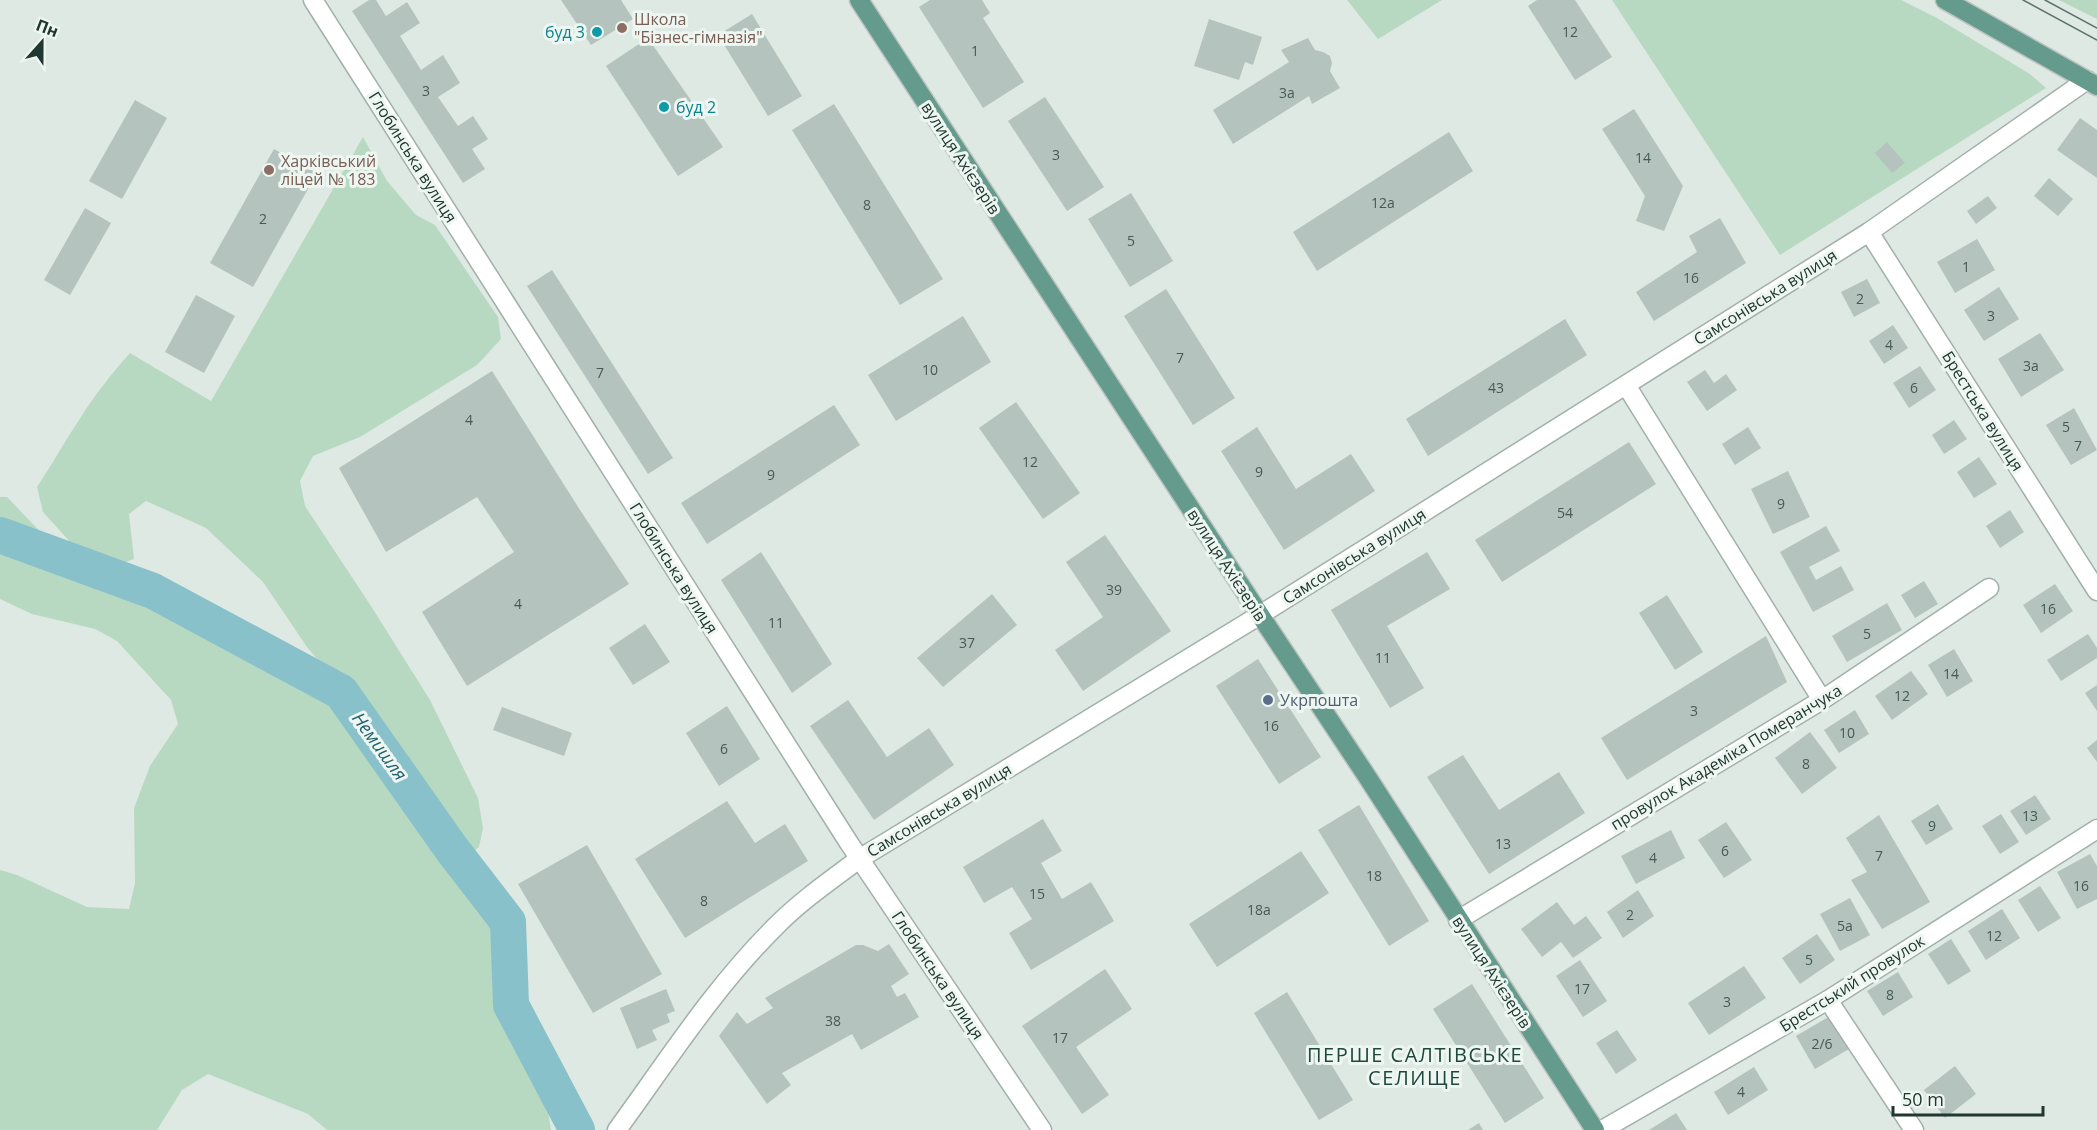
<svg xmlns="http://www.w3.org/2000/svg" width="2097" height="1130" font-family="'Open Sans',sans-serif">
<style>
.green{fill:#b8d9c1}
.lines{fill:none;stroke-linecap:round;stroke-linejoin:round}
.river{stroke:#89c1cb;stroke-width:36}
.building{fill:#b4c3bd}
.minor-casing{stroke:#a2b0ab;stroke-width:21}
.major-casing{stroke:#bcc3c1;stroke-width:21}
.minor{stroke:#fff;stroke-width:18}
.major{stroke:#659b8d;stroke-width:18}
.tram{stroke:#5b736c;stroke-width:1.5}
.education-dot{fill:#8d6e63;stroke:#eef6f2;stroke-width:2}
.culture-dot{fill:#0f9aa8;stroke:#eef6f2;stroke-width:2}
.service-dot{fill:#5c6f8a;stroke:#eef6f2;stroke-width:2}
.labels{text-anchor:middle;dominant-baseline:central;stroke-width:6;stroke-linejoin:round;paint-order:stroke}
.number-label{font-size:14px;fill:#465a54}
.education-label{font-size:16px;fill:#785e54;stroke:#eef6f2;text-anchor:start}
.culture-label{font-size:16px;fill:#0d838f;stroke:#eef6f2;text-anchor:end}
.street-label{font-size:16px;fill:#213731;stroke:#eef6f2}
.service-label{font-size:16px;fill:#4e5e75;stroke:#eef6f2;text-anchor:start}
.water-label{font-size:18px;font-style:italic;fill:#1f616e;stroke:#eef6f2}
.quarter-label{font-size:20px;letter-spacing:1.5px;fill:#1e473d;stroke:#eef6f2}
</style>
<rect width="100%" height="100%" fill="#dee9e4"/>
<g class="green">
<polygon points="1347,0 1442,0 1378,39"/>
<polygon points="1612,0 1901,0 1937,18 2030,74 2046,88 1780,255"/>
<polygon points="2059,0 2097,0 2097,19"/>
<path d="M363,137L387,181L416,215L435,225L498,317L501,339L477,365L360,437L313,456L300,481L305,506L371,606L430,700L478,798L483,828L479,847L470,854L458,844L357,700L336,682L307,647L263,582L206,528L146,501L129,514L134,559L111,567L71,543L43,512L37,487C52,465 64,442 79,420C94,396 111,374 130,353L211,401Z"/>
<polygon points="0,497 7,497 54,546 78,574 147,601 255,653 339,705 498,925 503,1017 547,1104 551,1130 327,1130 308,1114 208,1074 182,1090 157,1130 0,1130 0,870 17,875 87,907 129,909 135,883 134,808 150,766 178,724 171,700 117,641 95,629 32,614 0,599"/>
</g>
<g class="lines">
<polyline class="river" points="0,535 153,591 341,692 451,848 508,922 511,1005 577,1130"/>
</g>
<g class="building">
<polygon points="369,0 376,0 386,16 407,2 420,23 400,36 421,70 443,55 460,83 438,97 458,126 473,116 488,139 472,149 485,169 463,183 352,11"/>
<polygon points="561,0 621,0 633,19 591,45"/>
<polygon points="930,0 982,0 990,13 983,18 1024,82 983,108 919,7"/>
<polygon points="1537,0 1575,0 1612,57 1575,80 1528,6"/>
<polygon points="752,14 802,96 768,116 718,35"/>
<polygon points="1209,19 1262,37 1253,65 1245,62 1239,80 1194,66"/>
<polygon points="648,38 723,147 678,176 606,66"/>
<polygon points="1308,38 1315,50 1323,52 1330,56 1332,63 1330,71 1340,88 1312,104 1309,96 1233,144 1213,110 1289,62 1281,50"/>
<polygon points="1045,97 1104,187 1067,211 1008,121"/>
<polygon points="135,100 167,118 122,199 89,181"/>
<polygon points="834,104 943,279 900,305 792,130"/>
<polygon points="1634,109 1683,186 1664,231 1636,221 1645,196 1602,129"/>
<polygon points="2080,118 2097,130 2097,178 2057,150"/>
<polygon points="1449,132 1473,171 1317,271 1293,232"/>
<polygon points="1887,142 1905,163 1892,173 1875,153"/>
<polygon points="274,149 317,173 253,287 210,263"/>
<polygon points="2049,178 2073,199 2058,216 2034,196"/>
<polygon points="1131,193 1173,261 1130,287 1088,219"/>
<polygon points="1988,196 1997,208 1976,224 1967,211"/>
<polygon points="85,208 111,223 70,295 44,280"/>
<polygon points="1720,218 1746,263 1654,321 1636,292 1697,252 1689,236"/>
<polygon points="1977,239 1995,270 1955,293 1937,262"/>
<polygon points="552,270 673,458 648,474 527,286"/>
<polygon points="1867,279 1880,303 1854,317 1841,292"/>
<polygon points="1999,287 2019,319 1984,341 1964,310"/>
<polygon points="1166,289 1235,398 1193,425 1124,316"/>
<polygon points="196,295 235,316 204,373 165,352"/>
<polygon points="963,316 991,362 896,421 868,375"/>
<polygon points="1565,319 1587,355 1428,456 1406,419"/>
<polygon points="1893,325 1908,348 1884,364 1869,341"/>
<polygon points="2040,333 2064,370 2021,397 1998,359"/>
<polygon points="1920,366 1936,390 1909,408 1893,383"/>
<polygon points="1705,370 1714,383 1726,374 1737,390 1707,411 1687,382"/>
<polygon points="492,371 580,510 629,584 467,686 422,612 514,552 477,497 386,552 339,468"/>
<polygon points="1016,402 1080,493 1043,519 979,428"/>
<polygon points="834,405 860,445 707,544 681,503"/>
<polygon points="2074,408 2097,450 2071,465 2046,425"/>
<polygon points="1954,420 1967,439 1944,454 1932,435"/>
<polygon points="1257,427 1296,489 1351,454 1375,491 1284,550 1221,451"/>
<polygon points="1748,427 1761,448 1735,465 1722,444"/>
<polygon points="1629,442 1656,484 1502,582 1475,540"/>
<polygon points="1979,457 1997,484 1974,498 1957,472"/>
<polygon points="1788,471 1810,517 1773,534 1751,489"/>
<polygon points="2010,510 2024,532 2000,548 1986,526"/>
<polygon points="1826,526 1840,551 1809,567 1816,580 1841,566 1854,590 1813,612 1780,552"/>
<polygon points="1105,535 1171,631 1083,691 1055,650 1103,617 1066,562"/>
<polygon points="761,552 832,664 792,693 721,580"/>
<polygon points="1427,552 1450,589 1387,626 1424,688 1390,708 1331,610"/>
<polygon points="1924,581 1938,604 1915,618 1901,595"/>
<polygon points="2055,584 2073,611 2041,633 2023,605"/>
<polygon points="992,594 1017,625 943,687 917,658"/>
<polygon points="1667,595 1703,652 1675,670 1639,613"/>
<polygon points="1887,603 1902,630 1847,662 1832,636"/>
<polygon points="645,624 670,662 633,685 609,648"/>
<polygon points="2088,634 2097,648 2097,658 2061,681 2047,660"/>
<polygon points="1766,636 1787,682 1627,780 1601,738"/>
<polygon points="1954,649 1973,681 1947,697 1928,665"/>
<polygon points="1258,659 1321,757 1279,784 1216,686"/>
<polygon points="1911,671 1928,694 1892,720 1875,696"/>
<polygon points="2097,685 2097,711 2085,693"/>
<polygon points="848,700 887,757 929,728 954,765 874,820 810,726"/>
<polygon points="727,706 760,759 719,786 686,733"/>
<polygon points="502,707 572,733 564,756 493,730"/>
<polygon points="1855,710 1869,734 1839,753 1824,730"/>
<polygon points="1810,732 1837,768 1802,794 1775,758"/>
<polygon points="2097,740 2097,762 2087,748"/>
<polygon points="1463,755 1499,810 1559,772 1585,813 1489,874 1427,777"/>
<polygon points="2035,795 2051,819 2026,835 2010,811"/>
<polygon points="727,801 755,843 785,824 808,861 685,938 635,859"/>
<polygon points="1938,804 1953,829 1926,845 1911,821"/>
<polygon points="1359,805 1429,921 1389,946 1318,830"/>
<polygon points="2001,814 2019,842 2000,854 1982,826"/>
<polygon points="1879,815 1930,902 1882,929 1851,880 1867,872 1846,838"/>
<polygon points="1043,819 1062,851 1041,863 1062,899 1091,882 1114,921 1031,970 1009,933 1032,919 1012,887 984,903 963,867"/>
<polygon points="1726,822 1752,860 1724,878 1698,840"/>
<polygon points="1671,830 1685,858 1636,884 1621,856"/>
<polygon points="587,845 662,974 593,1013 518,884"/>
<polygon points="1301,851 1329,893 1217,967 1189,924"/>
<polygon points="2090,854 2097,866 2097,899 2077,909 2057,872"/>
<polygon points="2040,886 2061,918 2038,932 2018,900"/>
<polygon points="1638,890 1654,916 1623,938 1607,912"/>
<polygon points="1850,898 1870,935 1840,951 1820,914"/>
<polygon points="1557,902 1574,925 1586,916 1602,938 1573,958 1561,942 1542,957 1521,929"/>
<polygon points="2002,909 2020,938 1986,960 1968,931"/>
<polygon points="1817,934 1835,960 1800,984 1782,958"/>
<polygon points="1951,939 1971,971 1948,985 1928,954"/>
<polygon points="889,944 909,974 891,986 897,997 905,993 919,1017 861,1050 852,1034 782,1073 791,1085 767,1104 719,1036 737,1012 747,1024 773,1008 765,998 856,945 863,945 878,951"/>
<polygon points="1580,960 1607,1001 1583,1017 1556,976"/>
<polygon points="1744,966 1766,998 1709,1035 1688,1003"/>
<polygon points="1105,969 1132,1009 1076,1047 1109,1095 1082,1114 1022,1026"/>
<polygon points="1898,972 1913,997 1883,1016 1867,991"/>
<polygon points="1472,984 1544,1098 1505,1123 1433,1009"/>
<polygon points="666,989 675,1011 667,1014 670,1022 652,1030 657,1040 637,1049 620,1008"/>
<polygon points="1287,992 1353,1100 1319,1120 1254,1013"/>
<polygon points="1830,1016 1849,1049 1815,1069 1796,1036"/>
<polygon points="1617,1030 1637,1060 1616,1074 1596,1043"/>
<polygon points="1955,1066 1976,1094 1945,1118 1924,1090"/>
<polygon points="1754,1067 1768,1090 1728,1115 1714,1092"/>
<polygon points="1676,1113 1687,1130 1649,1130"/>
<polygon points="1479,1123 1483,1130 1468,1130"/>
</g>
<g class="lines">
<defs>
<g id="minor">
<polyline points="313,0 849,843 1042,1130"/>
<polyline points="1869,232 2097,591"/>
<polyline points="1626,385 1822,700"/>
<polyline points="1458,920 1822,700 1989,588"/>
<polyline points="1828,1000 1914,1130"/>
<path d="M617,1130C668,1060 715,986 777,925C802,900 831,880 859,859L1260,615L1869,232L2087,80"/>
<polyline points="1602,1130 1828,1000 2097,829"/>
</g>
<g id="major">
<polyline points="859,0 1260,615 1368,778 1595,1130"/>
<polyline points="1945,0 2097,86"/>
</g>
</defs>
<use href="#minor" class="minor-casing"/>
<use href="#major" class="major-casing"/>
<use href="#minor" class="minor"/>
<use href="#major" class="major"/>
<g class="tram">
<polyline points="2023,0 2097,40"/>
<polyline points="2045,0 2097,28"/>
</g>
</g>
<g class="education-dot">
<circle cx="622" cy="28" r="6"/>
<circle cx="269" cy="170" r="6"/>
</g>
<g class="culture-dot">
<circle cx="597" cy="32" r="6"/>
<circle cx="664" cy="107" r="6"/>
</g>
<circle class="service-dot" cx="1268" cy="700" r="6"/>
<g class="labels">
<g class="number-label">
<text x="1570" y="31">12</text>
<text x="975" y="50">1</text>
<text x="426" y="90">3</text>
<text x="1287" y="92">3а</text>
<text x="1056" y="154">3</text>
<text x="1643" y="157">14</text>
<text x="1383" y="202">12а</text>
<text x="867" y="204">8</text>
<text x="263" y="218">2</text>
<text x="1131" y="240">5</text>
<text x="1966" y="266">1</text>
<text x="1691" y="277">16</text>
<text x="1860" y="298">2</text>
<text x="1991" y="315">3</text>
<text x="1889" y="344">4</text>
<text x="1180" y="357">7</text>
<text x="2031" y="365">3а</text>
<text x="930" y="369">10</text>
<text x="600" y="372">7</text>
<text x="1496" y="387">43</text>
<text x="1914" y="387">6</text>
<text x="469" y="419">4</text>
<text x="2066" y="426">5</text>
<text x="2078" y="445">7</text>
<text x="1030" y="461">12</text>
<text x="1259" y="471">9</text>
<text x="771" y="474">9</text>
<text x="1781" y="503">9</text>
<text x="1565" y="512">54</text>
<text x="1114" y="589">39</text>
<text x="518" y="603">4</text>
<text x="2048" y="608">16</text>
<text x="776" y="622">11</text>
<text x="1867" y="633">5</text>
<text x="967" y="642">37</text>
<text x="1383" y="657">11</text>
<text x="1951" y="673">14</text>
<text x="1902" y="695">12</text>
<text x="1694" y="710">3</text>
<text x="1271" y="725">16</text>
<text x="1847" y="732">10</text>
<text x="724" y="748">6</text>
<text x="1806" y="763">8</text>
<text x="2030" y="815">13</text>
<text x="1932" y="825">9</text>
<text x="1503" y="843">13</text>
<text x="1725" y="850">6</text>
<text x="1879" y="855">7</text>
<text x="1653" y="857">4</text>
<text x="1374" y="875">18</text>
<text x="2081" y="885">16</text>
<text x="1037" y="893">15</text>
<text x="704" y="900">8</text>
<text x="1259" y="909">18а</text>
<text x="1630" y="914">2</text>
<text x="1845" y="925">5а</text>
<text x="1994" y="935">12</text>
<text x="1809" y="959">5</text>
<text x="1582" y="988">17</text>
<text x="1890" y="994">8</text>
<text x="1727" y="1001">3</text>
<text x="833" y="1020">38</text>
<text x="1060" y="1037">17</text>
<text x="1822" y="1043">2/6</text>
<text x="1741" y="1091">4</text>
</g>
<g class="education-label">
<text x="634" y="19">Школа<tspan x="634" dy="18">"Бізнес-гімназія"</tspan></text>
<text x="281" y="161">Харківський<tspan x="281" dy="18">ліцей № 183</tspan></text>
</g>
<g class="culture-label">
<text x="585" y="32">буд 3</text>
<text x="676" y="107" text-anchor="start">буд 2</text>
</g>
<g class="street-label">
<text transform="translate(413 157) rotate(58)">Глобинська вулиця</text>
<text transform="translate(961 158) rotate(57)">вулиця Ахієзерів</text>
<text transform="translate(1765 297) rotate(-32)">Самсонівська вулиця</text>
<text transform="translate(1983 411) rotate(58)">Брестська вулиця</text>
<text transform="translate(1354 556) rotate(-32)">Самсонівська вулиця</text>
<text transform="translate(1227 565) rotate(57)">вулиця Ахієзерів</text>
<text transform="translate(674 568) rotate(58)">Глобинська вулиця</text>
<text transform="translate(1726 757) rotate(-31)">провулок Академіка Померанчука</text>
<text transform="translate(939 810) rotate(-31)">Самсонівська вулиця</text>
<text transform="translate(1492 972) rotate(57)">вулиця Ахієзерів</text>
<text transform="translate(938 975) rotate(56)">Глобинська вулиця</text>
<text transform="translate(1852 983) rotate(-32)">Брестський провулок</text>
</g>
<g class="service-label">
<text x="1280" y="700">Укрпошта</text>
</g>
<g class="water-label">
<text transform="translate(380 746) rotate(54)">Немишля</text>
</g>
<g class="quarter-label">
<text x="1415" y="1054">ПЕРШЕ САЛТІВСЬКЕ<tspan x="1415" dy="23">СЕЛИЩЕ</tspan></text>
</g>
</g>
<g transform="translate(42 42) rotate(21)" stroke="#eef6f2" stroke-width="4.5" paint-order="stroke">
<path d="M0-4.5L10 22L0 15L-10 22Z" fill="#213731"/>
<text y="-9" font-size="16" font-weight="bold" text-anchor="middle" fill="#213731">Пн</text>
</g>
<path d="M1893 1106v9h150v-9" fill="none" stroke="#213731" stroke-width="3"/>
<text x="1902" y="1106" font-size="18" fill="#213731" stroke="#eef6f2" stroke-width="4.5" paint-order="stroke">50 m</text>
</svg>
